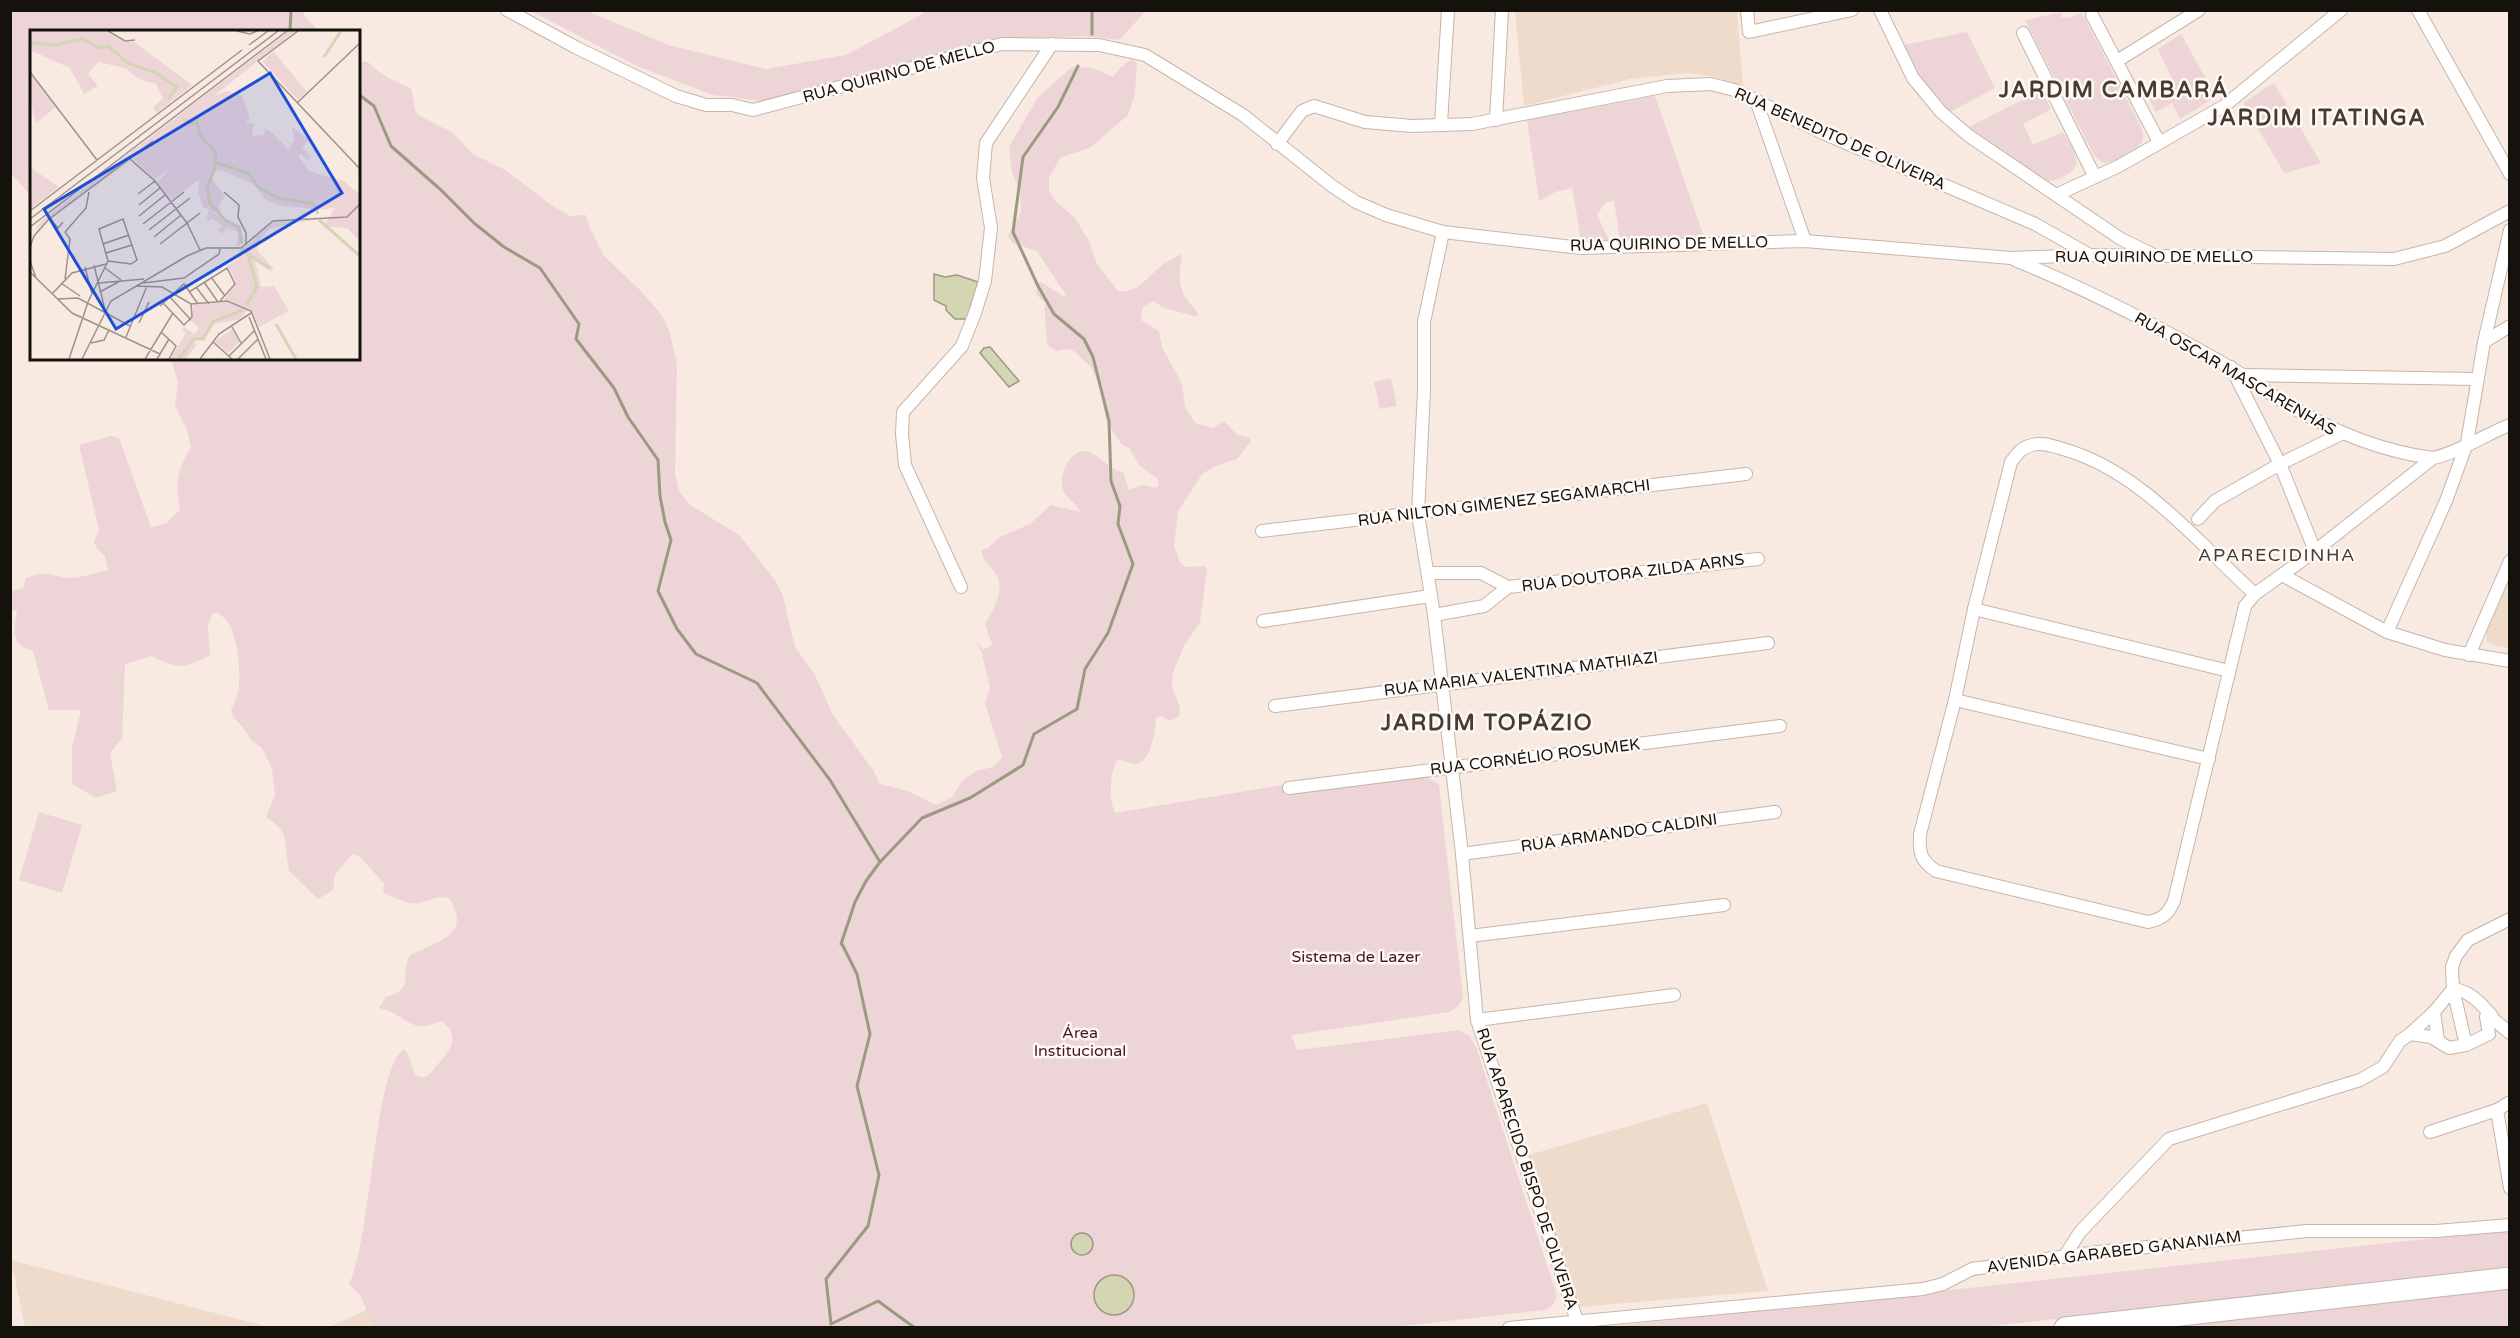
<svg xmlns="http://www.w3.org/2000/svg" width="2520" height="1338" font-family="'Varela Round',sans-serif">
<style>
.built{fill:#efdbcc}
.green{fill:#edd4d7}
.water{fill:#d4d5b3;stroke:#9b9a81;stroke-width:1.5}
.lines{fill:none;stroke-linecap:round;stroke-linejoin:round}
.stream{stroke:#9b9a81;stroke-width:3}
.minor-casing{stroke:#c3b6ac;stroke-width:14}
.motorway-casing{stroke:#c3b6ac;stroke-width:23}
.minor{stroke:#fff;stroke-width:12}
.motorway{stroke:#fff;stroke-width:21}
.labels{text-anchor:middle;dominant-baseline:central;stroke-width:5;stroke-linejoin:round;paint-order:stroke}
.street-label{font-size:16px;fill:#15110d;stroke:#fff9f5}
.park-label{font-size:16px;fill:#471621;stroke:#fff9f5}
.neighbourhood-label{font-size:18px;letter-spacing:1.5px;fill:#463c34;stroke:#fff9f5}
.district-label{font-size:22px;font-weight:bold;letter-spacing:1.5px;fill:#463c34;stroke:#fff9f5}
.inset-river{fill:none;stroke:#d4d5b3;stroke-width:3}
.inset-road{fill:none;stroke:#9d938c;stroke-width:1.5}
.view{fill:#1d4ed8;fill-opacity:0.15;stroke:#1d4ed8;stroke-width:3}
.inset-edge{fill:none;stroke:#15110d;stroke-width:3}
</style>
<rect width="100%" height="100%" fill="#f8eae0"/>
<g class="built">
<polygon points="1515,11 1737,11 1743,86 1716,77 1686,73 1630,79 1524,106"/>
<polygon points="2509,577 2509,648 2495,646 2487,642 2486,634"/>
<polygon points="1707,1103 1768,1291 1579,1307 1529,1155"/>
<polygon points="11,1260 268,1327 25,1327"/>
<polygon points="367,1310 380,1327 327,1328"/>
</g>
<g class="green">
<polygon points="10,11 302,11 307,19 319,31 32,32 31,196 11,173"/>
<polygon points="531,11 587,11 668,45 766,69 846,55 919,16 924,11 1146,11 1119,40 1084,36 997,40 762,101 713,95 639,67"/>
<path d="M2063,12L2061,17L2068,18L2082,13L2141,127C2142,130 2143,134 2143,137C2142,151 2116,162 2104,163L2095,157L2025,20Z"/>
<polygon points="1967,32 1995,88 1950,112 1918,74 1904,45"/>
<polygon points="2181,34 2216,97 2180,119 2172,103 2156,112 2147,95 2173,81 2158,49"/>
<path d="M1132,59L1137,63L1135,94L1128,115L1090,148L1061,157L1049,177V190L1055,201L1075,218L1088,239L1097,264L1118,291C1138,293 1144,280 1158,269C1165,262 1174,258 1182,254C1180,270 1176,286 1188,301C1192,307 1197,309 1198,317L1164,308L1153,301L1143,307L1141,320L1159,331L1162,347L1182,384L1185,407L1195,423L1213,428L1224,421L1237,435L1249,437L1251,441L1237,459L1215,466L1202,474L1178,512L1174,545L1180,563L1186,567L1205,566L1207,570L1200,622L1184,646L1173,672L1172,687L1180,707L1179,716L1170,721L1160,716L1156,718C1155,729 1152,762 1136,764C1131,764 1123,760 1118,759C1109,771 1109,800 1115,813L1283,785L1285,795L1410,776C1422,776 1430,777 1439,785L1463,998L1458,1006L1450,1012L1291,1035L1297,1050L1459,1030L1470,1036L1476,1047L1557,1296C1554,1304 1552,1308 1544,1310L1386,1328L374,1327L360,1295L349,1284C372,1238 373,1070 404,1049L408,1054L415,1075C419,1076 420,1077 424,1077C430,1076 434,1069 438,1064C450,1051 462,1035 441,1021C409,1036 408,1014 379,1008L386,997C416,990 399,973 410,955C438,941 473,935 449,898C430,896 436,899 421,903C410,906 393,897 383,892L384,883L359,856L352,854L335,875L333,890L318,899L289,871L284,835L278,826L266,817L275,795L272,769L262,748L251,740L244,728L233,717L231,708C245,694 239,643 230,626C227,620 222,616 217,612L212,614L208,626L210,655C185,669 177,669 152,656L125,664L122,739L110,753L117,791L96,798L72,784V748L81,710H49L33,651C10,645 14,627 17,610L11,611L10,591L23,588L26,578C47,569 51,577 69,578C81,578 96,573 108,570L105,556L97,549L94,542L99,530L79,445L111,436L119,438L151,527L165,524L180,510C175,483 177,470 191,447L187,430L175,406L178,382L171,359L358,358V62H368C380,75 395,82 411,88L415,110L418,115L453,133L473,154L505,170L554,207L570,216L586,215L588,224L604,256L639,289L661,314L669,330L677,364L675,473L679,491L689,504L740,536L775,580L783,596L795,647L815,675L833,715L873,770L880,784L908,791L936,805L952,797L962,781L976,771L993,767L1002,757L985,703L990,688L982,654L975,639L983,650L992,645L985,624C993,610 1006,590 996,574C990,565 982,561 981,550L988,548L1000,537L1030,524L1051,505L1080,512C1077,502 1066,499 1063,490C1060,482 1063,469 1068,462C1089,434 1100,468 1123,472L1129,490L1142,485L1156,488L1159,485L1157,478L1140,466L1129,448L1121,444L1106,420L1101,390L1091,367L1074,351L1067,349L1056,351L1047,345C1047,330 1044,318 1045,303L1037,295L1036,284L1041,282L1063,296L1066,297V295L1037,251L1012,243L1008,236L1021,212L1020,192L1012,172L1009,147L1038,97L1072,67L1093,68L1113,77L1120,68Z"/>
<polygon points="2274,83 2321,163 2284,173 2243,103"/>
<path d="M2042,90L2051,109L2023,124L2033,145L2063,132C2067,140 2075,150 2076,158C2080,174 2056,180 2045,182L1967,128Z"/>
<polygon points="1655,96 1705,240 1620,241 1614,200 1605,203 1597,215 1609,240 1581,239 1572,188 1555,192 1539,201 1527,120"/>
<polygon points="1391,378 1397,406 1380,409 1374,382"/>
<polygon points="39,812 82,825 62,893 19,880"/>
<polygon points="2509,1230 2509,1266 2455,1275 1982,1327 1597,1328"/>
<polygon points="2509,1288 2509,1327 2154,1327"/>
</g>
<g class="water">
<polygon points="934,274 945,277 957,275 978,282 967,319 955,319 946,310 946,306 934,300"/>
<polygon points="990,347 1019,381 1009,387 980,353 984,348"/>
<circle cx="1082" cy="1244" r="11"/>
<circle cx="1114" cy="1295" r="20"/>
</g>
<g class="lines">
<g class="stream">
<polyline points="1092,10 1092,34"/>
<polyline points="290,32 291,10"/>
<polyline points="358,94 374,106 391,146 441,190 474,223 504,247 540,268 579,324 576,339 614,388 628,417 658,460 660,496 665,522 671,540 658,591 677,629 696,654 757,683 830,780 880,862"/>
<polyline points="841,944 855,902 866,881 880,862 922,818 970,798 1023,765 1034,734 1077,709 1085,669 1108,633 1133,564 1118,524 1120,506 1111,481 1109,421 1093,357 1084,339 1054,314 1038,286 1013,232 1023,157 1058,107 1078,66"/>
<polyline points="842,944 857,974 870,1034 857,1086 879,1175 868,1226 826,1279 831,1324 878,1301 915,1328"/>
</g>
<defs>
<g id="minor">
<polyline points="507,10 577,48 676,96 706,105 732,105 753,110 1002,44 1099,45 1145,55 1243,115 1332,186 1356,202 1386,215 1443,232 1581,248 1805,241 2011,258 2089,255 2394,259 2445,246 2510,211"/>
<polyline points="1747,10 1749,32 1852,10"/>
<polyline points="1880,10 1913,78 1941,112 1969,136 2121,239 2154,255"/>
<polyline points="2418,10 2510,174"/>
<polyline points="2092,15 2159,142"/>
<polyline points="2023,33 2095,177"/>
<polyline points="2117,61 2199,10"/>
<polyline points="1757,103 1805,241"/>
<polyline points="1496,120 1502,10"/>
<polyline points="1441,124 1448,10"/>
<polyline points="1277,144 1302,111 1314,106 1365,122 1412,126 1472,124 1667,86 1711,84 1734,90 1825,134 2035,224 2088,254"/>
<polyline points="2056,195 2119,166 2224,106 2341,10"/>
<polyline points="1443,232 1424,322 1424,390 1418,514 1434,615 1462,854 1477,1020 1577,1321"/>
<path d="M2015,260C2089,290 2162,328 2231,368C2247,377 2262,388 2277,398C2325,428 2376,451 2433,458"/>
<polyline points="2484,342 2510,326"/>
<polyline points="2231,367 2280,464 2315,551"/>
<polyline points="2243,375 2477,379"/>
<polyline points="2198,519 2215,501 2280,464 2341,434"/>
<polyline points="1262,531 1746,474"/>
<polyline points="1428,573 1481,573 1508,587"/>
<polyline points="2282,575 2387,632 2445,650 2510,661"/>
<polyline points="961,587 905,465 902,434 903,412 962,346 975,313 985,281 991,228 983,178 986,143 1052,44"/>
<path d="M2255,594C2197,542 2141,471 2063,449C2053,446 2042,442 2032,445C2022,447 2017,454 2011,462L1974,609L1955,700L1920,834C1919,853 1920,860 1936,871L2148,922C2163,919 2168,914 2174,901L2245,606L2255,594L2315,551L2433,458C2458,453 2484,435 2510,425"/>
<polyline points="1974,609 2229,671"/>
<polyline points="1434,615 1484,606 1508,587 1758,559"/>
<polyline points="1263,621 1430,596"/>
<polyline points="2387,632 2446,501 2467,443 2484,342 2510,230"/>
<polyline points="2469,655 2510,561"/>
<polyline points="1955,700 2209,759"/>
<polyline points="1275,706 1768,643"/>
<polyline points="1289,788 1780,726"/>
<polyline points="1462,854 1775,812"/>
<polyline points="1470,936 1724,905"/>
<polyline points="1477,1020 1674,995"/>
<polyline points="2410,1034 2434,1012"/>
<path d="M2438,1040L2434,1012L2453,989C2471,991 2481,1004 2492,1016"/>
<polyline points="2466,1045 2489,1034 2486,1017 2487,1014 2510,1033"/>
<polyline points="2497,1110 2510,1102"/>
<polyline points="2430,1132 2497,1110 2510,1188"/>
<polyline points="2064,1257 2080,1232 2169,1139 2360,1080 2383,1067 2400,1041 2410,1034 2431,1037 2449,1048 2466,1045 2453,989 2452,967 2456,956 2468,940 2510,919"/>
<polyline points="1509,1328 1923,1289 1943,1284 1972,1269 2098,1252 2307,1231 2436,1231 2510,1225"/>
</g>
<polyline id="motorway" points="2065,1328 2510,1278"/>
</defs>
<use href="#minor" class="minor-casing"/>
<use href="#motorway" class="motorway-casing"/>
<use href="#minor" class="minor"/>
<use href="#motorway" class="motorway"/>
</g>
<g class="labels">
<g class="street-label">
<text transform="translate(899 72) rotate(-15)">RUA QUIRINO DE MELLO</text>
<text transform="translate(1840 139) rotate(24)">RUA BENEDITO DE OLIVEIRA</text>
<text transform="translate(1669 244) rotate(-1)">RUA QUIRINO DE MELLO</text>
<text x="2154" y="257">RUA QUIRINO DE MELLO</text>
<text transform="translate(2235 374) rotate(30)">RUA OSCAR MASCARENHAS</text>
<text transform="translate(1504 503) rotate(-7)">RUA NILTON GIMENEZ SEGAMARCHI</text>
<text transform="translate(1633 573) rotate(-7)">RUA DOUTORA ZILDA ARNS</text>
<text transform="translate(1521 674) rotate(-7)">RUA MARIA VALENTINA MATHIAZI</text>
<text transform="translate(1535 757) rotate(-7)">RUA CORNÉLIO ROSUMEK</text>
<text transform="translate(1619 833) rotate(-8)">RUA ARMANDO CALDINI</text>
<text transform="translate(1527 1169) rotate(72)">RUA APARECIDO BISPO DE OLIVEIRA</text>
<text transform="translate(2114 1252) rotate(-7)">AVENIDA GARABED GANANIAM</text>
</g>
<g class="park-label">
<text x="1356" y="957">Sistema de Lazer</text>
<text x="1080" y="1033">Área<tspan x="1080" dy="18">Institucional</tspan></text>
</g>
<g class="neighbourhood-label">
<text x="2277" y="555">APARECIDINHA</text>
</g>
<g class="district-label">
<text x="2114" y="90">JARDIM CAMBARÁ</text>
<text x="2317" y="118">JARDIM ITATINGA</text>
<text x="1487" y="723">JARDIM TOPÁZIO</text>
</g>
</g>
<g transform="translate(30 30)">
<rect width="330" height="330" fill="#f8eae0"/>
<path d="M0,1H75L94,12H104L162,55L127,83L123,77L133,69L126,54L109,49L95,38L68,32L58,44L68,56L54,64L40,38L0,20ZM259,1H266L184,66L197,61L212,66L220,88L215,94L224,93L222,106L234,105L235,99L239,100L258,119L265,110L261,96L278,109L289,98L272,117L281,127L278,130L270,124L269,127L279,141L314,151L330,165V211L317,198L298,197L295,194L305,178L288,180L248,175L235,169L225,155L191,140L185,141L182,149L195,166L189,175L191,181L182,182L209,196L214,210L207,219L208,202L196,197L193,204L188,199L193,196L182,189L176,191L179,180L173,177L168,162L169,150L141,170L127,152L140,139L125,149L103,129L116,119L4,201L12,190ZM243,21L277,62L268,70L233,32ZM0,44L26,77L6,93L0,70ZM0,137L29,157L0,179ZM288,189L240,198L229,211L227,220L244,239L240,241L225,231L231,257L244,256L259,281L229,297L222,281L194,270L206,251L197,236L208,229L210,220L243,193ZM195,272L218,280L210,289L183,294L174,311L165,307L162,310L167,315L155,329H140L156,303L152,300L155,297L164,304L169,298L161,291L163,275ZM202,299L209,312L198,323L184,312Z" fill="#edd4d7"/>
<path class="inset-river" d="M0,13L25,15L53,9L70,18L78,16L98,33L126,43L147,57L138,69M294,27L311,1M152,88L163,93L166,89L170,105L186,123M186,123L185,139L177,157L180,173L195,190L209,197L212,214M187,133L218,143L228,157L249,168L284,174L288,184M289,190L330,226M212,219L218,225L227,257L216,276M218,224L240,238M246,294L266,329M149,329L164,309H173L184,291L213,280"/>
<path class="inset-road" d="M78,1L95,11L105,10M207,1L220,4L227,1M268,1L228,31L330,139M219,15L238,1M0,42L67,130M267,73L330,13M100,129L125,151L157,193L170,220M194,162L209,175L208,187L216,203V215M108,164L125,151M109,175L130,158M0,181L212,20M109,186L135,165M0,189L248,1M20,189L28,198L33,192M93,189L107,230L101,234L78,231L69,199ZM113,194L154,162M0,197L257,1M119,200L160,168M124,207L151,185M73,214L99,205M130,214L170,183M0,217L4,206L18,190L123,111M76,223L102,215M0,231L6,248M64,235L75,280M55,237L62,264M75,238L91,250M0,242L42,283L130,324M181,247L195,266M35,249L40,209L35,202L56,178L59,162M174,252L188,272M31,253L50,266M69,253L114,249M113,253L154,248L189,224L190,219M106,256L132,257L161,274L197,271L221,281L240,329M166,257L179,274M70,262L90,251M159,262L197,238L205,254L190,271M22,264L42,243L76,234M140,267L161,290M28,269L48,268L100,296M133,273L154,295L162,287L161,274M130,276L154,254L168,274M219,287L236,329M109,293L119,272M202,297L211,313M131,302L146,316L139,329M96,307L117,256M183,312L202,329M61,313L74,310L79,300M199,326L225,300M39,329L58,272L78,231M52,329L81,271L157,226L176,218H211L243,191L317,187L330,174M115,329L143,283M127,329L139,309M170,329L189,304L221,283M208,329L228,309"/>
<path class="view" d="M240,43L312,163L86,299L14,179Z"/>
<rect width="330" height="330" class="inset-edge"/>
</g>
<rect width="2520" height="1338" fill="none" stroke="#15110d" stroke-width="24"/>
</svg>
